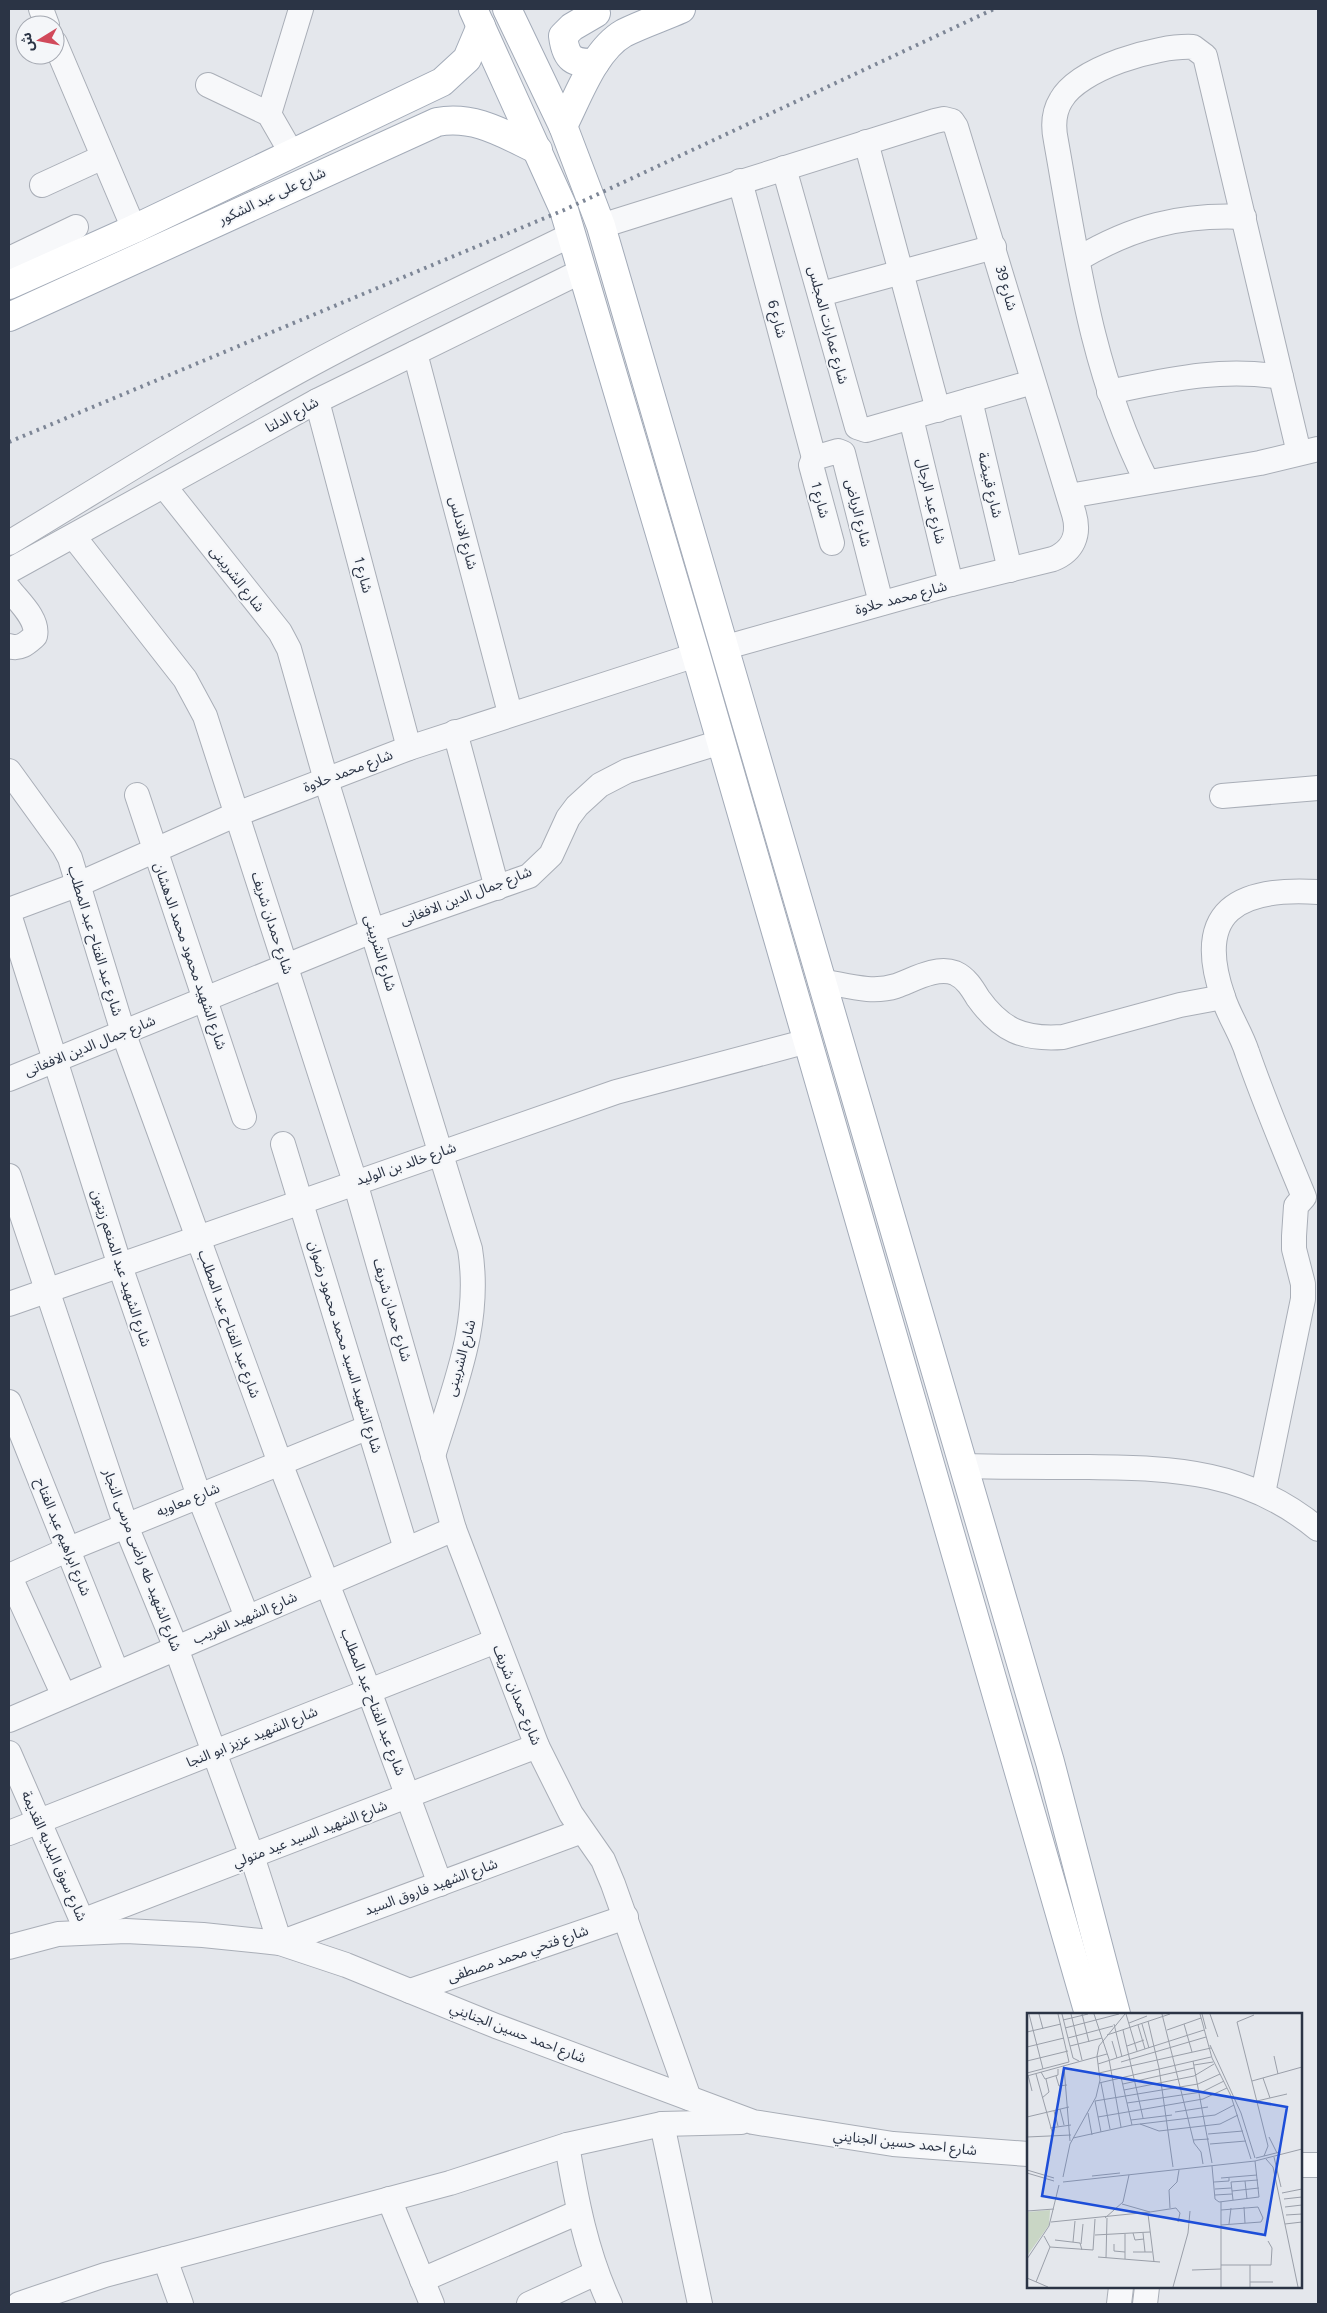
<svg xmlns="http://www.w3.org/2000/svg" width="1327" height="2313" font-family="Figtree,'Noto Sans Arabic',sans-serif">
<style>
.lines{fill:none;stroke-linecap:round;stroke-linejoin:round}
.minor-casing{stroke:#a9aeb7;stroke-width:26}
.major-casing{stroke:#a3abb8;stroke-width:30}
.minor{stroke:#f7f8fa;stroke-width:24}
.major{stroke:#fff;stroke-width:28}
.rail{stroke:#7d8696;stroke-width:4;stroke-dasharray:2.5 5;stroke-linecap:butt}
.labels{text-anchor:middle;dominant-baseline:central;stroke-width:4;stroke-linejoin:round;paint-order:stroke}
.street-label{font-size:14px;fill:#2b3445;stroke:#f4f6f9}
.inset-road{fill:none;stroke:#9a9fa9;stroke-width:1}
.view{fill:#1d4ed8;fill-opacity:0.15;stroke:#1d4ed8;stroke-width:2.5}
.inset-edge{fill:none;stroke:#2b3445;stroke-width:2.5}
</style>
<rect width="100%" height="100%" fill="#e4e7ec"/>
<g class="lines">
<defs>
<g id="minor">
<polyline points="41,9 47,25"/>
<polyline points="55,43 134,229"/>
<polyline points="208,85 269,114 292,154"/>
<polyline points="269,114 301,9"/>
<polyline points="866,142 938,410"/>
<polyline points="784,168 857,427 866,430 1033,382"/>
<polyline points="740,181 814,458"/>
<polyline points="42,185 103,157"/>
<path d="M601,226L935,121L944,119L952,121L956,127L1074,514C1080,535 1073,551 1053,559L951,584L723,648"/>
<polyline points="9,259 76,227"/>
<path d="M1078,259C1132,227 1180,214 1244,217"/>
<polyline points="821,294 994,247"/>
<polyline points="415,353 510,713"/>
<path d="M1109,392C1168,380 1220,367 1281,377"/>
<polyline points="970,400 1010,570"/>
<polyline points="317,401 409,748"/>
<polyline points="911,418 951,584"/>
<polyline points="814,458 838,451 843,453 881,603"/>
<polyline points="814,458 811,465 832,543"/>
<path d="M1147,482C1092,374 1077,259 1056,141C1053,127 1053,113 1061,100C1079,68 1157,45 1193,47L1205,56L1299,453"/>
<path d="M164,486L280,632L289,649L326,780L470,1249C482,1324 454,1386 433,1456"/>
<polyline points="1069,496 1260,463 1318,449"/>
<polyline points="74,537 185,679 205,716 355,1182 454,1529 537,1746 571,1814 603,1860 613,1884 689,2098"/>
<path d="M9,543C102,487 193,429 288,377C380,326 477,281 571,235"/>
<polyline points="9,571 317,401 582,271"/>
<path d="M9,589C18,601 39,619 35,636C27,643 20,650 9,646"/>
<polyline points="455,732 497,888"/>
<polyline points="9,771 64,847 70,858 123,1032 280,1463 369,1691 440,1884"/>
<polyline points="137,795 244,1117"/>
<polyline points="1222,796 1318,788"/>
<polyline points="9,910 79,884 237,814 409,748 696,655"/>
<polyline points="9,914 120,1266 199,1496 247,1617"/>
<path d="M820,981C846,985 871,994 896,986C913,980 936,966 955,973C966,978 972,988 978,998C1001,1030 1023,1040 1063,1037L1180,1005L1223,997"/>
<polyline points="9,1079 372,931 529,876 551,855 568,818 577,806 600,785 627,771 721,742"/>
<polyline points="283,1144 406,1549"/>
<polyline points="9,1176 126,1526 176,1648 252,1856 280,1943 582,1831"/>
<polyline points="9,1304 616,1092 808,1041"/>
<polyline points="9,1402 117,1673"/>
<path d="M963,1466C1005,1467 1047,1467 1089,1467C1176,1468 1248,1471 1318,1529"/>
<path d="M1263,1493L1303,1299V1284L1294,1249V1236L1296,1206L1304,1197C1284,1149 1264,1101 1247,1052C1241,1033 1229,1016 1223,997C1193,910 1239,887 1318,892"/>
<polyline points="9,1575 64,1696"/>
<polyline points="9,1576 69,1549 369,1427"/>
<polyline points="9,1720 454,1529"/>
<polyline points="9,1753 87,1932"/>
<polyline points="9,1833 496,1641"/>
<polyline points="82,1921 537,1746"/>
<polyline points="9,1947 58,1934 126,1931 203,1935 280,1943 346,1965 496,2026 753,2122 893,2144 1028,2154"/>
<polyline points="410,1991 626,1917"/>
<polyline points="662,2124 700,2304"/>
<path d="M567,2145C576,2199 586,2253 610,2304"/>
<polyline points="1301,2165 1318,2165"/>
<polyline points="389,2199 432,2304"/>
<polyline points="165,2259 181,2304"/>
<polyline points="422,2280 579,2212"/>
<polyline points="19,2304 105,2275 450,2183 567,2145 662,2124 741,2122"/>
<polyline points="529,2304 596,2273"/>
<polyline points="1119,2304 1121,2287"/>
<polyline points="1145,2304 1147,2287"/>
</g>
<g id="major">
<polyline points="473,9 564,210 696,655 1089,2014"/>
<polyline points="507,9 563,126 601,226 1050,1762 1116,2014"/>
<path d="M595,63C573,63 566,60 563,36L572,27L596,13"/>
<path d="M563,126C578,97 594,50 624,33C642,24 663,17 681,9"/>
<polyline points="9,285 134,229 442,82 467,59 481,26"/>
<path d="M9,317L437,122C475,115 504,134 538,150"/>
</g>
</defs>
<use href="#minor" class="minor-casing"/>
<use href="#major" class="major-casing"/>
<use href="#minor" class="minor"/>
<use href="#major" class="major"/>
<polyline class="rail" points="9,442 564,210 994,9"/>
</g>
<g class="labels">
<g class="street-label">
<text transform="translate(272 196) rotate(-25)">شارع على عبد الشكور</text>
<text transform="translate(1006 288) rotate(74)">شارع 39</text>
<text transform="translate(777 319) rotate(75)">شارع 6</text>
<text transform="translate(828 325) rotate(75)">شارع عمارات المجلس</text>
<text transform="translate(292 415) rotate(-29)">شارع الدلتا</text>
<text transform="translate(990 485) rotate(77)">شارع قبيضة</text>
<text transform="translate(820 500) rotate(75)">شارع 1</text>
<text transform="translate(931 501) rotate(77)">شارع عبد الرجال</text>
<text transform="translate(858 513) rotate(76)">شارع الرياض</text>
<text transform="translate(463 533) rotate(75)">شارع الاندلس</text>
<text transform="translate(363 575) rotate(75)">شارع 1</text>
<text transform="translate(237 579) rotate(52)">شارع الشربينى</text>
<text transform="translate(901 598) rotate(-15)">شارع محمد حلاوة</text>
<text transform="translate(348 771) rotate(-21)">شارع محمد حلاوة</text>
<text transform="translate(466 896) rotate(-21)">شارع جمال الدين الافغانى</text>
<text transform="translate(272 923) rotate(72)">شارع حمدان شريف</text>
<text transform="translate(95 941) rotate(73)">شارع عبد الفتاح عبد المطلب</text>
<text transform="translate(380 953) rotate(73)">شارع الشربينى</text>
<text transform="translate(190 956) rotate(71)">شارع الشهيد محمود محمد الدهشان</text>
<text transform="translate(90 1046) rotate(-22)">شارع جمال الدين الافغانى</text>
<text transform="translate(406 1164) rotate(-19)">شارع خالد بن الوليد</text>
<text transform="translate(121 1268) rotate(72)">شارع الشهيد عبد المنعم زيتون</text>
<text transform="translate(392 1310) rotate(74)">شارع حمدان شريف</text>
<text transform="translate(229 1324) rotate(70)">شارع عبد الفتاح عبد المطلب</text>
<text transform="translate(345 1347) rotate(73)">شارع الشهيد السيد محمد محمود رضوان</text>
<text transform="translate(461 1358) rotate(-75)">شارع الشربينى</text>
<text transform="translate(188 1500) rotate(-22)">شارع معاويه</text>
<text transform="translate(63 1537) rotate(68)">شارع ابراهيم عبد الفتاح</text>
<text transform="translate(142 1560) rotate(69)">شارع الشهيد طه راضى مرسى النجار</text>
<text transform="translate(245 1618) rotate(-23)">شارع الشهيد الغريب</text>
<text transform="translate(517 1695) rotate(68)">شارع حمدان شريف</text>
<text transform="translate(373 1702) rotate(69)">شارع عبد الفتاح عبد المطلب</text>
<text transform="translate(252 1737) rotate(-22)">شارع الشهيد عزيز ابو النجا</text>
<text transform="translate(310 1834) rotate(-21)">شارع الشهيد السيد عيد متولي</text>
<text transform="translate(54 1856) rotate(66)">شارع سوق البلديه القديمة</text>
<text transform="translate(431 1887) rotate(-20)">شارع الشهيد فاروق السيد</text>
<text transform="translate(518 1954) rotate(-19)">شارع فتحي محمد مصطفى</text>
<text transform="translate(518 2033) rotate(21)">شارع احمد حسين الجنايني</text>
<text transform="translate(905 2143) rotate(6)">شارع احمد حسين الجنايني</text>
</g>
</g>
<g transform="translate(1027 2013)">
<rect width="275" height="275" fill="#e4e7ec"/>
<path d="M23,197L22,212L0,243V199Z" fill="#c9d6c5"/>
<path class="inset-road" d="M2,1L16,56M12,1L16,16M35,1L46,45L52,48M44,1L55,47M55,1L62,29M67,1L82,46L94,114M99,1L110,38M135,1L167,130L174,139L176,151M173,1L185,45L204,83L224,146M175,1L179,16M183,1L191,24M36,7L61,1M121,8L132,55L146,154M210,9L241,133L237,143M210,9L227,2M102,10L120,3M87,11L95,44M115,11L122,35M157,11L165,39M111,12L118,36M38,15L92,1M96,17L116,105M140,17L174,5M0,19L34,11M80,22L143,1M41,25L86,13M85,28L90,45M183,32L214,100L228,145M43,33L75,25M100,33L117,27M0,34L37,25M247,43L251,61M0,48L41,38M166,48L185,150M94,49L179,24M71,51L177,17M167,52L186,49M37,54L43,128M14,59L18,66L31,62V56M0,60L42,49L31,1M72,60L184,35M9,61L26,122M1,62L5,78M0,63L80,41M29,63L32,73L40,72M94,64L105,112M236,65L243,85M225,68L275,54M72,70L184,44M74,70L83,116M96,71L167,55M97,77L167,63L187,51M15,85L22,79L19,66M230,88L260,81M100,90L175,79L197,68M33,96L37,112M27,98L31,113M148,99L181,94M61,100L65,122M0,104L42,94M71,104L176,86L200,75M104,107L145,102M113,111L132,118L193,111L211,102M23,115L44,112M74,119L68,88L171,71L193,61M181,121L216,118M0,124L44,122M242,124L250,140M46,125L105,112L188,102L207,92M166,127L182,126M183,131L219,128M247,144L254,174M229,145L253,139M239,146L246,154L271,274M185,153L188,186L192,189L232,184L228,148M0,157L27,165M0,160L27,168M65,163L93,160M36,164L43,131L69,84L73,67L70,43L72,33L98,1M194,165L230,162M218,168L220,186M36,169L228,148L275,136M187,169L202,168V165M188,176L204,175M205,178L232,175M255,180L275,176M188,182L205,181M257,186L275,184M206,187L204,169L231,167M95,191L123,199L149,195L153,200L151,209M217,194L218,210M258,194L275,192M143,195L142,177L150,169L152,157M194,197L231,194L236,205L234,209L194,212M0,198L27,196M121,201L127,249M259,202L275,201M78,205L96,189L102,162M24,209L123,199M202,211L204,195M258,211L275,209M106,220L108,227L117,226M116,220L118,239M68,222L123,219M28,227L53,230L55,237M46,229L48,208M54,231L56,211M87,231V238L98,239M23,234L66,237L68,206M106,239H125M71,244L133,249M79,245L80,205M0,246L22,213L32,172M98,246V221M194,252H244L245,235L241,228M223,252V274M165,257L194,256M0,265L21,274M9,269L23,234L17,223M223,269H246M146,274L161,220L163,198M194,274V189"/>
<path class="view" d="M37,55L260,94L238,222L15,183Z"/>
<rect width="275" height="275" class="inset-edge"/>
</g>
<rect width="1327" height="2313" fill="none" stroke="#2b3445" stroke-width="20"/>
<g transform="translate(40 40) rotate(260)"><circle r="24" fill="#f4f6f9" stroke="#a4a8b1"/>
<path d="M0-4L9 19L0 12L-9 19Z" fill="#d1495b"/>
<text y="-8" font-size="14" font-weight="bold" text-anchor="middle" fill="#2b3445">ش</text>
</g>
</svg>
